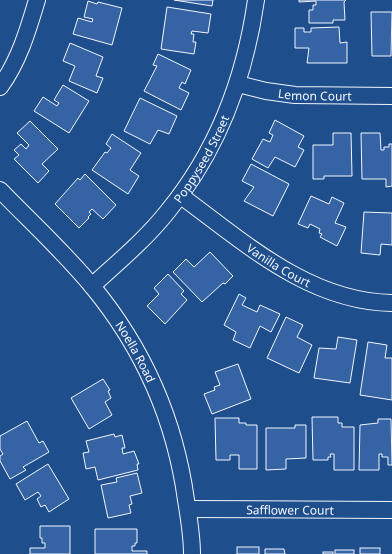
<svg xmlns="http://www.w3.org/2000/svg" width="392" height="554" font-family="'Noto Sans',sans-serif">
<style>
.building{fill:#3563a3;stroke:#f2f6ff}
.lines{fill:none;stroke-linecap:round;stroke-linejoin:round}
.street-casing{stroke:#f2f6ff;stroke-width:18}
.street{stroke:#1f4e8c;stroke-width:16}
.labels{text-anchor:middle;dominant-baseline:central;stroke-width:3;stroke-linejoin:round;paint-order:stroke}
.street-label{font-size:12px;fill:#f2f6ff;stroke:#1f4e8c}
</style>
<rect width="100%" height="100%" fill="#1f4e8c"/>
<g class="building">
<polygon points="174,0 213,0 212,6"/>
<polygon points="299,0 346,0 344,2 345,20 333,20 333,23 309,23 309,10 313,10 313,5 316,5 316,1 299,2"/>
<polygon points="88,1 97,4 98,2 122,8 112,45 73,34 78,18 92,22 93,19 84,17"/>
<polygon points="167,7 211,14 208,33 192,31 191,34 194,34 193,42 196,42 194,54 161,49"/>
<polygon points="371,12 392,12 391,56 372,56"/>
<polygon points="339,27 340,43 347,42 347,63 307,63 309,48 295,48 295,28 304,28 304,32 311,32 311,28"/>
<polygon points="70,43 103,57 96,76 103,78 97,93 69,81 75,66 63,61"/>
<polygon points="158,54 191,70 185,84 182,82 179,88 189,93 181,110 144,91 157,66 153,65"/>
<polygon points="63,85 89,101 69,133 34,111 43,97 57,106 59,103 54,100"/>
<polygon points="140,98 177,116 169,134 158,130 150,144 124,131"/>
<polygon points="275,120 304,136 298,147 304,150 295,167 275,157 268,168 252,159 263,139 270,142 273,135 269,133"/>
<polygon points="30,121 58,149 42,164 49,171 38,183 14,159 19,155 14,150 21,144 26,149 29,145 17,133"/>
<polygon points="333,133 351,133 352,176 324,176 324,179 313,179 313,145 333,145"/>
<polygon points="361,133 380,133 381,150 384,150 384,147 389,147 389,144 392,144 392,186 386,187 386,179 362,179"/>
<polygon points="112,134 141,153 130,170 139,176 128,194 92,170 105,152 107,153 111,148 106,144"/>
<polygon points="251,164 289,184 273,216 244,201 254,187 242,181"/>
<polygon points="85,174 116,205 103,219 92,209 89,212 91,214 88,217 89,218 79,228 55,204 78,178 80,180"/>
<polygon points="311,196 329,204 332,197 344,203 335,223 346,227 337,246 320,237 322,234 319,233 320,229 310,224 308,228 298,224"/>
<polygon points="364,212 392,213 392,245 381,244 380,255 361,253"/>
<polygon points="210,252 233,276 225,284 223,283 202,302 173,272 186,259 194,267"/>
<polygon points="168,274 184,291 181,294 187,300 165,324 147,306 159,294 154,288"/>
<polygon points="239,294 246,298 242,305 257,312 260,305 280,314 271,332 260,326 250,348 233,340 236,332 224,325"/>
<polygon points="286,317 303,325 297,337 312,345 299,373 267,358"/>
<polygon points="338,337 357,340 350,383 314,378 319,348 336,349"/>
<polygon points="368,342 387,345 385,358 392,358 392,400 360,395"/>
<polygon points="238,364 251,399 212,414 204,394 215,390 214,387 220,385 215,372"/>
<polygon points="103,379 110,390 108,391 111,398 105,402 112,415 89,429 71,398"/>
<polygon points="312,417 338,417 338,423 342,423 342,427 354,427 354,470 334,470 334,454 330,454 331,457 328,457 328,460 313,460"/>
<polygon points="215,418 239,418 239,423 246,423 246,425 257,425 257,469 239,469 239,455 230,455 230,460 216,460"/>
<polygon points="378,419 391,419 392,465 388,465 388,457 382,457 382,454 379,454 379,470 359,470 360,425 378,423"/>
<polygon points="27,421 39,443 43,441 49,452 23,467 26,470 10,479 0,461 0,456 3,454 0,449 0,436"/>
<polygon points="295,425 306,425 306,458 286,459 286,469 266,470 266,428 295,428"/>
<polygon points="114,434 115,437 122,435 125,448 122,448 123,454 134,451 139,464 137,464 138,470 98,480 95,467 86,469 83,453 89,452 86,441"/>
<polygon points="48,464 69,499 49,512 45,505 41,507 37,499 41,496 38,492 25,500 16,484"/>
<polygon points="137,473 142,493 130,496 132,504 129,505 131,513 108,518 101,485 117,482 116,478"/>
<polygon points="40,526 70,526 70,554 30,554 30,548 45,548 45,543 42,543 42,538 40,538"/>
<polygon points="95,529 137,529 137,543 135,543 135,546 132,546 132,551 147,551 147,554 95,554"/>
<rect x="237" y="547" width="22" height="7"/>
<rect x="360" y="548" width="20" height="6"/>
<polygon points="265,549 284,549 285,554 265,554"/>
<rect x="335" y="550" width="19" height="4"/>
<rect x="323" y="552" width="10" height="2"/>
</g>
<g class="lines">
<defs>
<g id="street">
<path id="s1" d="M238,84L266,91L295,95L392,96"/>
<path d="M0,87C19,61 28,30 37,0"/>
<path id="s2" d="M0,190C31,222 64,252 92,286C144,349 175,420 186,500C189,518 192,536 192,554"/>
<path id="s3" d="M181,196C244,242 309,302 392,303"/>
<path id="s4" d="M92,286C118,262 146,239 168,211C218,150 245,77 256,0"/>
<path id="s5" d="M188,509L392,510"/>
</g>
</defs>
<use href="#street" class="street-casing"/>
<use href="#street" class="street"/>
</g>
<g class="labels">
<g class="street-label">
<text stroke="none"><textPath href="#s1" startOffset="78">Lemon Court</textPath></text>
<text stroke="none"><textPath href="#s4" startOffset="169">Poppyseed Street</textPath></text>
<text stroke="none"><textPath href="#s3" startOffset="120">Vanilla Court</textPath></text>
<text stroke="none"><textPath href="#s2" startOffset="212">Noella Road</textPath></text>
<text stroke="none"><textPath href="#s5" startOffset="102">Safflower Court</textPath></text>
</g>
</g>
</svg>
